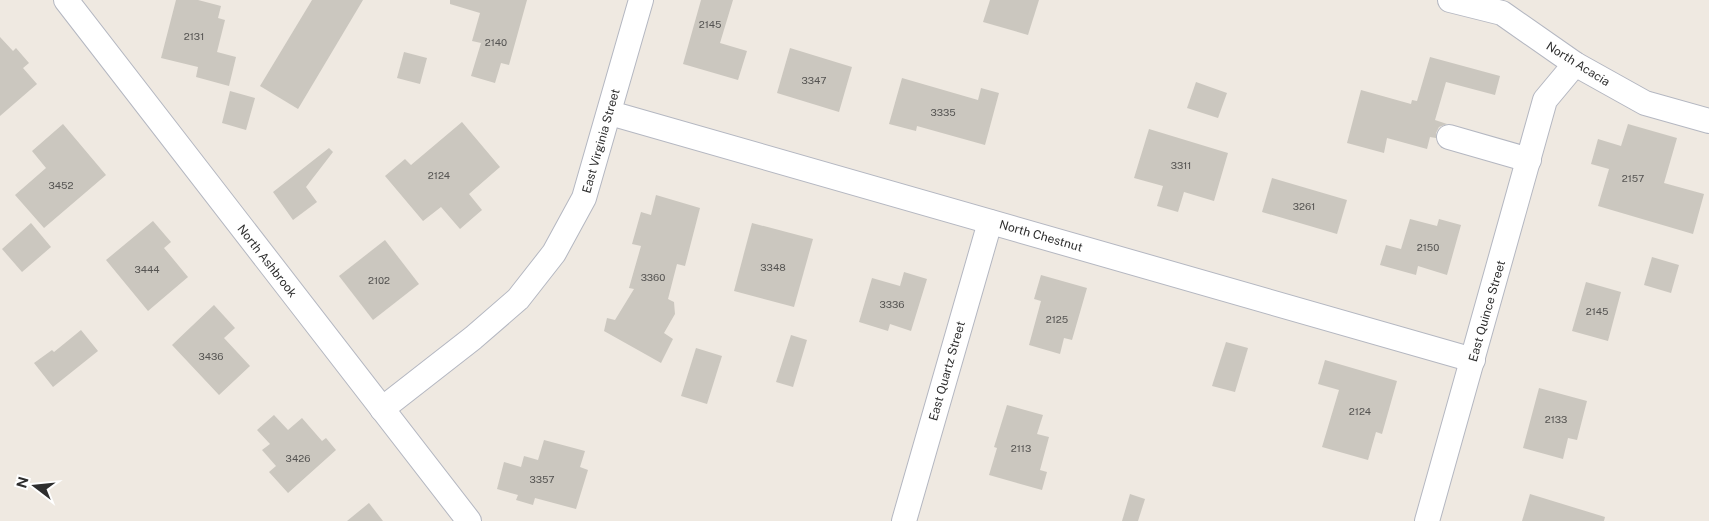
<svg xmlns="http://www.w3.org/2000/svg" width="1709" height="521" font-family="'Public Sans',sans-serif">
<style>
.building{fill:#cbc7bf}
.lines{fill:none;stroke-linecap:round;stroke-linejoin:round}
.minor-casing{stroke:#b4b7c1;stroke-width:26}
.minor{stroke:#fff;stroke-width:24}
.labels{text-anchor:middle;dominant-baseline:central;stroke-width:5;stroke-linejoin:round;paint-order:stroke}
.number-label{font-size:10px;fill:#555452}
.street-label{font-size:12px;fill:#2e2e2e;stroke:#fff}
</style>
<rect width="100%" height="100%" fill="#efe9e1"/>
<g class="building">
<polygon points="176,0 198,0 221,6 218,18 225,20 217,52 236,57 229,86 196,77 198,67 161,58"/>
<polygon points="312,0 363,0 298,109 260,86"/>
<polygon points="450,0 527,0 509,65 501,63 495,83 471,76 481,43 472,41 480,13 450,4"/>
<polygon points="701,0 733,0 720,43 747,51 738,80 683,64"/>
<polygon points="990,0 1039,0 1028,35 983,22"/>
<polygon points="0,37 13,51 16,48 29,63 23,68 37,84 0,116"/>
<polygon points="790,48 852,67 839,112 777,93"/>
<polygon points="404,52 427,58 420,84 397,78"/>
<polygon points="1430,57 1500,76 1495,95 1446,82 1435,120 1447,124 1439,127 1436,133 1436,138 1430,137 1427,149 1387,138 1384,153 1347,143 1361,90 1411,104 1412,100 1417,101"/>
<polygon points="902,78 978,100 981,88 999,93 985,145 917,126 916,131 889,124"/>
<polygon points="1196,82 1227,93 1218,118 1187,108"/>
<polygon points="230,91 255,98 246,130 222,123"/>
<polygon points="462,122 500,167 469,194 482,210 460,229 441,207 423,221 385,176 405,159 411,165"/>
<polygon points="63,124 106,175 44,228 15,195 46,168 32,151"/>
<polygon points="1628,124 1677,138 1664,183 1704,194 1693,234 1598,206 1609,169 1591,164 1598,139 1621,146"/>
<polygon points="1149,129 1228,153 1214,201 1184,192 1178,212 1157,206 1163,186 1134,178"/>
<polygon points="329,148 333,152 306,187 317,202 293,220 273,192"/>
<polygon points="1272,178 1347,200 1337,234 1262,212"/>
<polygon points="656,195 700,208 685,266 677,264 668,299 674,302 675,314 664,333 673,339 661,363 604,331 607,318 615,320 634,289 629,288 641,246 632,244 641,212 651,215"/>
<polygon points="1410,219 1437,226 1439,219 1461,225 1447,275 1418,266 1416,275 1380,265 1386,245 1401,249"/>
<polygon points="153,221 171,242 164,248 188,277 148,311 106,260"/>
<polygon points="31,223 51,247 22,272 2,249"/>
<polygon points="752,223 813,239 794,307 734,291"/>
<polygon points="385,240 419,284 373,320 339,276"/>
<polygon points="1652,257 1679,265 1671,293 1644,285"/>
<polygon points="904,272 927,279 911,331 890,324 888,331 859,322 872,278 900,286"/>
<polygon points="1041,275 1087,288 1072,340 1064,338 1060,354 1029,345 1041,301 1034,299"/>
<polygon points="1586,282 1621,292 1608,341 1572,331"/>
<polygon points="214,305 235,328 224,338 250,366 219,395 172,345"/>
<polygon points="81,330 98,351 53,387 34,363 52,350 54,352"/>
<polygon points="791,335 807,340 793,387 776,382"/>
<polygon points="1226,342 1248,348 1235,392 1212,386"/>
<polygon points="696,348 722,356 707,404 681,396"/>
<polygon points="1325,360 1397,381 1382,434 1376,432 1368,460 1322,447 1339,390 1318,384"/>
<polygon points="1539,388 1587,401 1577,440 1568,438 1563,459 1523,448"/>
<polygon points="1007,405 1043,415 1037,434 1049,437 1040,470 1047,472 1042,490 989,475 997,448 994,447"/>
<polygon points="274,415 288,430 302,418 322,441 326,438 336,450 288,493 269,472 276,466 262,450 270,444 257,430"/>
<polygon points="544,440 585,451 580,467 588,470 576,509 535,498 533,505 516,500 518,495 497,489 504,462 521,467 524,456 538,460"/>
<polygon points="1130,494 1145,499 1138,521 1122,521"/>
<polygon points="1530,494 1605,517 1604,521 1522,521"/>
<polygon points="369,503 383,521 347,521"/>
</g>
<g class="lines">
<defs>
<g id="minor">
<polyline points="66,0 469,521"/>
<polyline points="1450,0 1502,13 1575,64 1645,103 1709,121"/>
<polyline points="610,113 1473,360"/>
<polyline points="1449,137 1529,160"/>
<polyline points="382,409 473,338 518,299 554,253 584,198 641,0"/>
<polyline points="904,521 990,222"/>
<polyline points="1427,521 1545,100 1575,64"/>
</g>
</defs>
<use href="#minor" class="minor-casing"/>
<use href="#minor" class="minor"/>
</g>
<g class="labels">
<g class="number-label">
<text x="710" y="24">2145</text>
<text x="194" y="36">2131</text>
<text x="496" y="42">2140</text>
<text x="814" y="80">3347</text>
<text x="943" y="112">3335</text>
<text x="1181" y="165">3311</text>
<text x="439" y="175">2124</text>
<text x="1633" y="178">2157</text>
<text x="61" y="185">3452</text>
<text x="1304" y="206">3261</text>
<text x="1428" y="247">2150</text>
<text x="773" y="267">3348</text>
<text x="147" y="269">3444</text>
<text x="653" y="277">3360</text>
<text x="379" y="280">2102</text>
<text x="892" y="304">3336</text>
<text x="1597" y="311">2145</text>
<text x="1057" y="319">2125</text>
<text x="211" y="356">3436</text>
<text x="1360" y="411">2124</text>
<text x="1556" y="419">2133</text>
<text x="1021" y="448">2113</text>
<text x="298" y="458">3426</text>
<text x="542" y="479">3357</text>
</g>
<g class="street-label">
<text transform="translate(1578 64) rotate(32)">North Acacia</text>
<text transform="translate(601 141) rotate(-74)">East Virginia Street</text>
<text transform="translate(1041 236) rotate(16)">North Chestnut</text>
<text transform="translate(267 261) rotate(52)">North Ashbrook</text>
<text transform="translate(1487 311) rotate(-74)">East Quince Street</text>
<text transform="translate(947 371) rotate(-74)">East Quartz Street</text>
</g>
</g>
<g transform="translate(35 486) rotate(286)" stroke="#ffffff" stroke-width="4" paint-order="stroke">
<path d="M0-4L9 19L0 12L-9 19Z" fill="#2e2e2e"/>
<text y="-8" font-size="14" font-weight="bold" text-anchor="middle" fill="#2e2e2e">N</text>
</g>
</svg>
